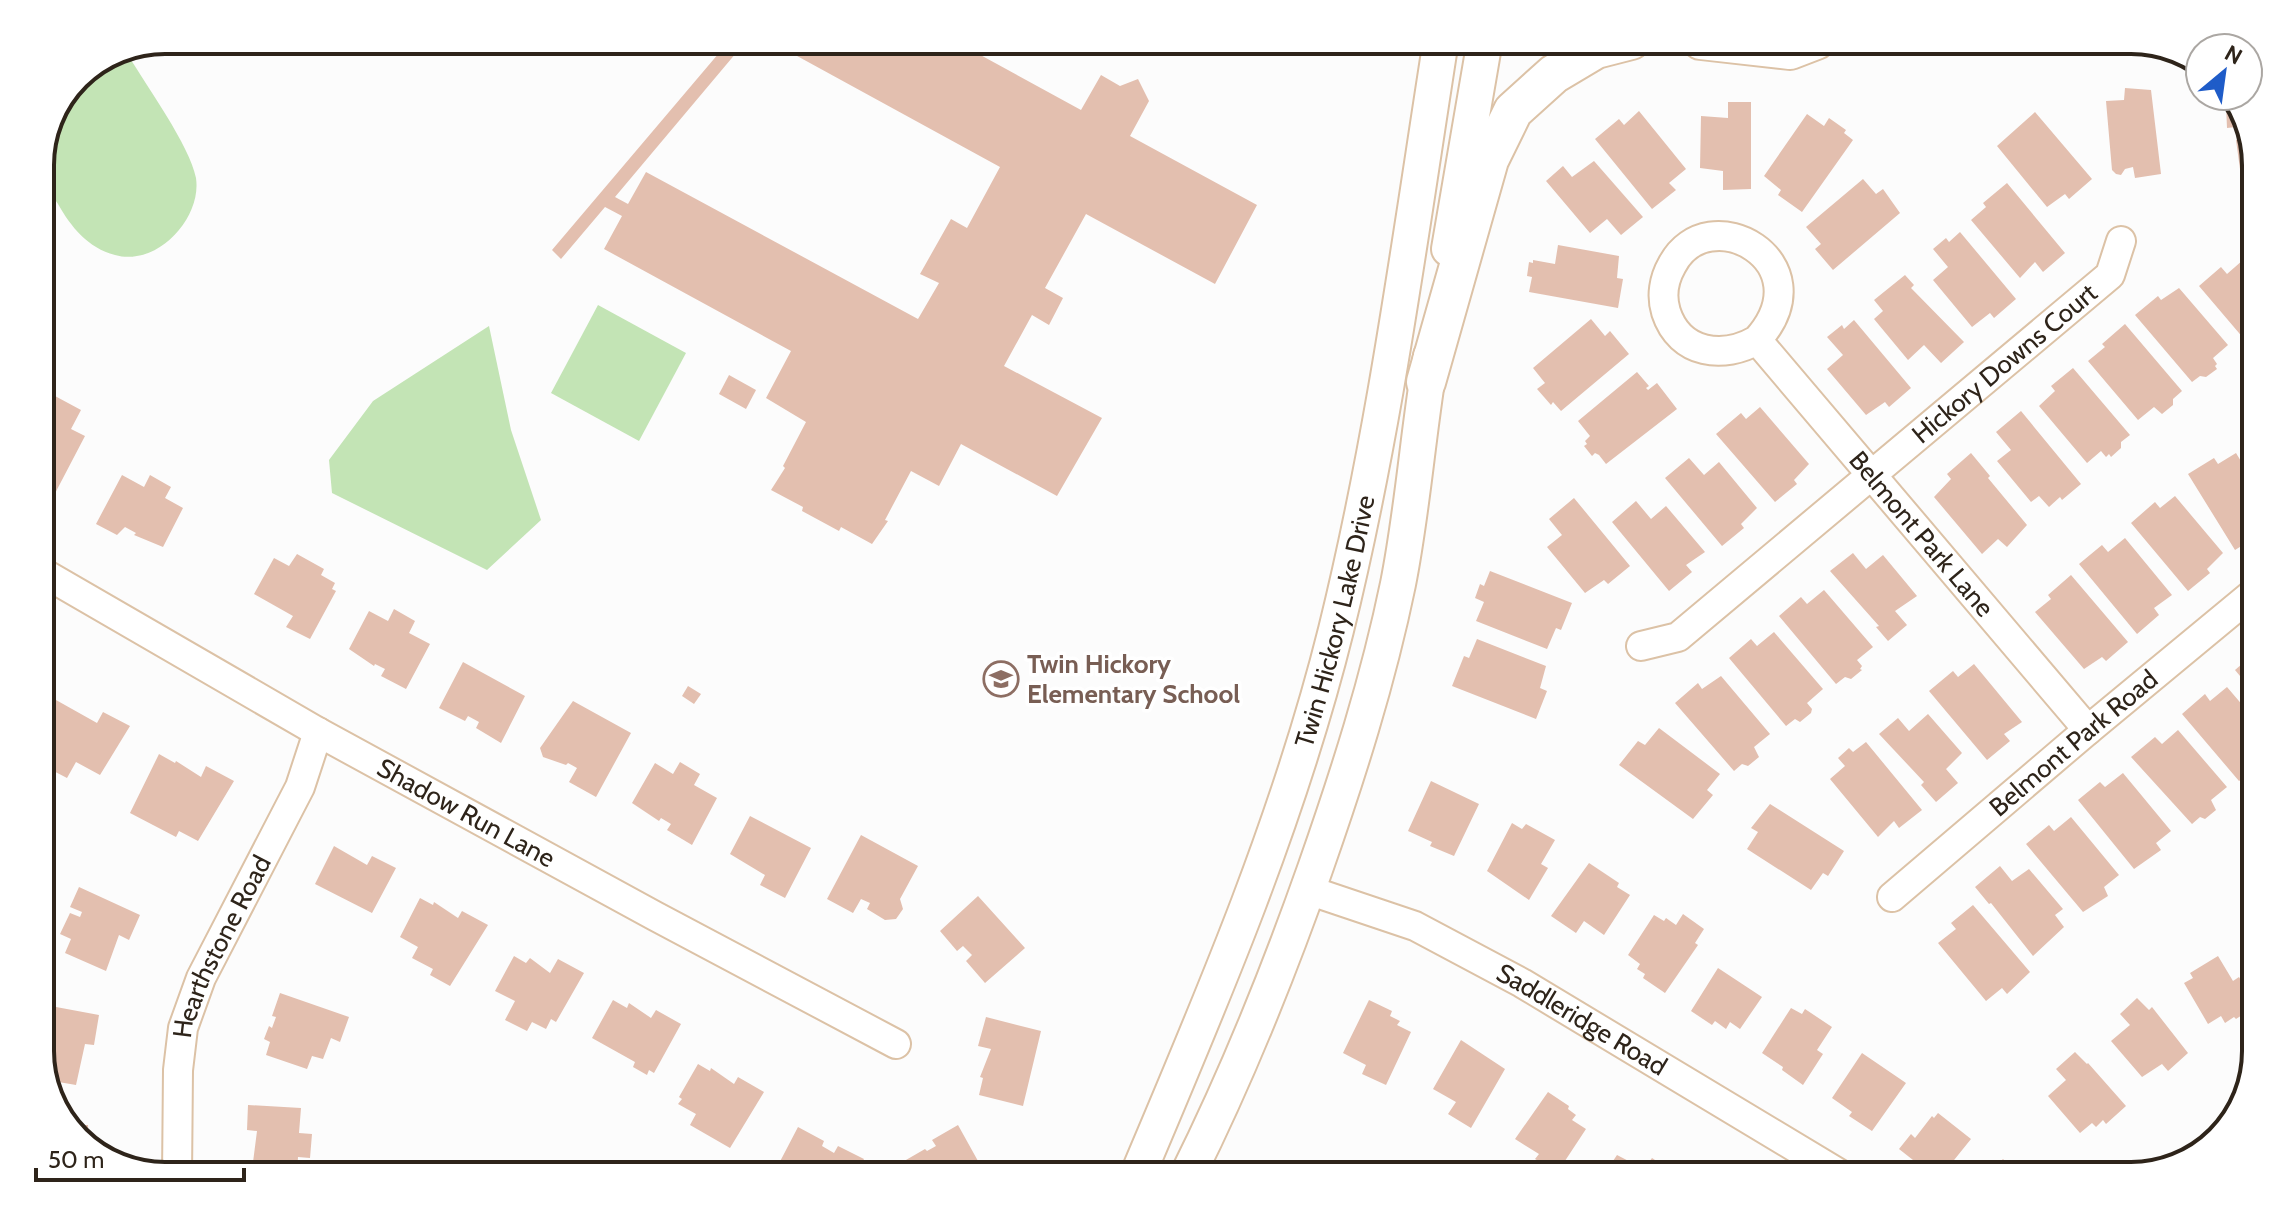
<svg xmlns="http://www.w3.org/2000/svg" width="2296" height="1216" font-family="Cabin,sans-serif">
<style>
.green{fill:#c3e4b5}
.building{fill:#e3bfaf}
.lines{fill:none;stroke-linecap:round;stroke-linejoin:round}
.minor-casing{stroke:#dcc2a6;stroke-width:32}
.tertiary-casing{stroke:#dcc2a6;stroke-width:38}
.secondary-casing{stroke:#dcc2a6;stroke-width:42}
.minor{stroke:#fff;stroke-width:28}
.tertiary{stroke:#fff;stroke-width:34}
.secondary{stroke:#fff;stroke-width:38}
.labels{text-anchor:middle;dominant-baseline:central;stroke-width:7;stroke-linejoin:round;paint-order:stroke}
.street-label{font-size:26px;fill:#2e241a;stroke:#fff}
.education-label{font-size:26px;font-weight:bold;fill:#785e54;stroke:#fff;text-anchor:start}
.rim{fill:none;stroke:#2e241a;stroke-width:4}
</style>
<rect width="100%" height="100%" fill="#fcfcfc"/>
<g class="green">
<path d="M128,55C146,85 190,146 196,178C202,218 157,267 115,255C88,248 71,227 58,204C49,190 38,177 40,160C42,143 68,95 77,76Z"/>
<polygon points="598,305 686,353 639,441 551,393"/>
<polygon points="489,326 511,430 541,520 487,570 332,493 329,460 373,401"/>
</g>
<g class="building">
<polygon points="730,40 747,40 615,197 628,204 646,172 918,319 939,283 920,274 951,219 967,228 1000,167 777,45 780,40 953,40 1081,110 1101,75 1120,86 1138,79 1149,101 1130,136 1257,205 1215,284 1086,214 1045,288 1063,298 1049,325 1032,315 1004,366 1102,418 1057,496 961,444 939,486 911,471 885,520 888,521 872,544 841,527 839,531 802,511 803,507 771,490 785,468 783,466 806,422 766,398 791,351 604,249 622,216 605,207 561,259 552,250"/>
<polygon points="2125,88 2151,90 2161,174 2135,178 2133,167 2125,169 2121,175 2116,174 2112,170 2106,101 2124,100"/>
<polygon points="2216,96 2235,96 2245,126 2227,128 2226,105 2217,106"/>
<polygon points="1728,102 1751,102 1751,189 1723,190 1723,171 1700,168 1701,116 1728,118"/>
<polygon points="1639,111 1686,169 1669,183 1676,190 1652,209 1595,139 1619,119 1624,125"/>
<polygon points="2035,112 2092,179 2069,199 2065,194 2047,207 1997,146"/>
<polygon points="1807,114 1824,126 1829,118 1846,130 1844,133 1853,140 1802,212 1778,195 1781,190 1764,176"/>
<polygon points="2250,138 2256,157 2256,190 2250,191 2249,168 2240,169 2236,140"/>
<polygon points="1594,161 1643,217 1621,235 1607,219 1590,233 1546,181 1563,166 1572,177"/>
<polygon points="1863,179 1876,194 1883,189 1900,213 1833,270 1815,249 1821,244 1806,227"/>
<polygon points="2007,183 2065,253 2043,272 2035,262 2020,278 1971,220 1986,207 1983,203"/>
<polygon points="1960,232 2016,299 1994,318 1990,313 1972,327 1933,280 1948,267 1933,249 1946,238 1949,242"/>
<polygon points="1558,245 1619,256 1617,278 1623,279 1618,308 1529,292 1532,277 1527,276 1529,262 1533,263 1533,260 1555,264"/>
<polygon points="2243,260 2256,274 2256,353 2199,286 2221,267 2227,274"/>
<polygon points="1905,275 1914,285 1911,288 1964,342 1941,363 1924,345 1908,360 1874,319 1883,311 1874,300"/>
<polygon points="2179,288 2228,345 2213,358 2217,364 2215,366 2217,369 2206,377 2200,376 2192,382 2135,315 2158,296 2161,300"/>
<polygon points="1591,319 1605,336 1610,331 1629,354 1561,411 1553,402 1551,405 1537,389 1545,383 1533,368"/>
<polygon points="1854,320 1911,388 1889,407 1885,402 1866,415 1827,369 1843,355 1827,337 1842,325 1844,329"/>
<polygon points="2125,324 2182,391 2173,399 2173,405 2162,414 2154,407 2138,420 2088,361 2105,347 2102,344"/>
<polygon points="2073,368 2130,435 2121,442 2121,448 2111,457 2109,454 2106,457 2101,451 2087,463 2039,406 2055,391 2051,386"/>
<polygon points="1637,372 1649,386 1646,388 1648,390 1657,383 1677,409 1606,464 1599,455 1595,453 1592,456 1584,446 1587,444 1585,441 1590,436 1578,421"/>
<polygon points="729,375 756,390 746,409 719,394"/>
<polygon points="42,389 81,410 71,429 85,436 51,501 40,495"/>
<polygon points="1760,407 1809,464 1794,480 1797,484 1775,502 1716,434 1741,413 1746,419"/>
<polygon points="2021,411 2081,484 2062,500 2060,497 2049,507 2039,496 2031,502 1997,461 2011,450 1996,432"/>
<polygon points="1971,453 1990,476 1988,478 2027,525 2007,547 1998,539 1982,554 1934,497 1951,479 1947,474"/>
<polygon points="2236,453 2256,486 2256,537 2235,550 2188,474 2214,458 2218,464"/>
<polygon points="1689,458 1704,475 1719,462 1757,508 1741,524 1744,528 1722,546 1665,478"/>
<polygon points="122,475 144,487 150,475 171,487 165,498 183,508 163,547 134,535 136,533 125,527 117,535 96,524"/>
<polygon points="2175,496 2223,553 2207,569 2210,573 2188,591 2131,523 2155,502 2160,508"/>
<polygon points="1574,498 1630,566 1608,584 1604,580 1585,593 1547,547 1562,535 1549,519"/>
<polygon points="1636,501 1651,519 1666,506 1705,552 1686,565 1692,572 1669,591 1612,522"/>
<polygon points="2125,538 2172,595 2154,608 2159,615 2137,634 2079,564 2102,545 2108,552"/>
<polygon points="1853,553 1866,569 1883,555 1917,596 1895,611 1907,625 1888,641 1876,627 1879,626 1830,571"/>
<polygon points="297,554 324,569 321,575 335,583 332,589 336,591 310,639 286,627 293,616 254,594 274,558 289,566"/>
<polygon points="1490,571 1572,603 1561,630 1556,628 1547,649 1476,621 1484,602 1475,598 1480,584 1484,586"/>
<polygon points="2071,575 2128,642 2106,661 2102,657 2084,669 2035,612 2051,599 2048,595"/>
<polygon points="1824,590 1873,647 1857,660 1862,666 1860,669 1862,670 1851,679 1845,677 1836,684 1779,616 1801,597 1807,604"/>
<polygon points="394,609 415,621 409,633 430,644 406,689 381,676 385,669 375,664 374,666 349,649 369,611 388,621"/>
<polygon points="1774,632 1823,689 1807,703 1812,709 1811,713 1800,722 1795,719 1786,726 1729,658 1751,639 1757,646"/>
<polygon points="1477,639 1546,666 1540,688 1547,691 1536,719 1452,686 1464,656 1469,658"/>
<polygon points="2256,652 2256,695 2235,670"/>
<polygon points="463,662 525,696 501,743 476,728 479,722 468,716 465,721 439,708"/>
<polygon points="1974,664 2022,722 2004,734 2010,741 1987,760 1929,691 1953,671 1958,677"/>
<polygon points="1721,676 1770,734 1754,747 1759,757 1748,766 1742,764 1734,771 1675,703 1698,683 1702,689"/>
<polygon points="688,686 701,694 694,704 682,696"/>
<polygon points="2227,687 2256,721 2256,769 2239,781 2182,714 2205,694 2210,701"/>
<polygon points="56,700 97,723 103,712 130,726 100,775 76,762 67,778 42,765 50,749 40,743 40,728"/>
<polygon points="573,701 631,733 596,797 569,782 577,768 568,763 566,765 543,757 540,748"/>
<polygon points="1928,714 1962,753 1946,769 1958,783 1936,802 1921,785 1924,782 1879,734 1898,718 1909,731"/>
<polygon points="1659,728 1720,774 1707,790 1713,795 1693,819 1619,765 1638,741 1645,745"/>
<polygon points="2178,730 2227,787 2211,800 2216,810 2205,819 2200,817 2192,824 2131,757 2155,737 2162,744"/>
<polygon points="1866,742 1922,810 1899,828 1894,821 1878,837 1830,779 1845,766 1838,758 1849,748 1853,752"/>
<polygon points="159,754 175,763 176,761 201,777 206,766 234,781 198,841 179,831 176,837 130,813"/>
<polygon points="680,762 700,774 694,785 717,798 692,845 667,830 671,824 661,818 659,821 632,803 655,763 673,774"/>
<polygon points="2123,773 2171,831 2156,843 2161,850 2134,869 2078,800 2100,782 2105,787"/>
<polygon points="1431,781 1479,804 1454,856 1430,846 1432,842 1408,831"/>
<polygon points="1770,804 1844,851 1828,876 1823,873 1811,890 1747,849 1758,832 1751,828"/>
<polygon points="750,816 811,848 785,898 760,885 765,875 730,854"/>
<polygon points="2071,817 2119,875 2104,887 2108,896 2083,912 2026,844 2049,825 2054,831"/>
<polygon points="1512,823 1522,829 1526,824 1555,840 1541,864 1548,868 1529,900 1487,871"/>
<polygon points="861,835 918,866 900,899 903,909 896,919 885,920 867,909 870,903 861,899 853,913 827,899"/>
<polygon points="334,846 367,865 372,856 396,868 372,913 315,884"/>
<polygon points="1589,863 1619,883 1617,887 1630,895 1604,935 1584,921 1576,933 1551,916"/>
<polygon points="2000,866 2012,881 2029,869 2063,909 2055,915 2064,927 2033,956 1991,903 1989,904 1975,887"/>
<polygon points="79,887 140,915 129,940 119,935 106,971 65,953 71,939 60,934 70,913 80,917 82,912 70,907"/>
<polygon points="978,896 1025,948 985,983 966,961 972,955 963,946 957,951 940,931"/>
<polygon points="420,898 433,905 434,902 458,918 462,911 488,925 450,986 430,975 433,969 412,958 418,947 400,937"/>
<polygon points="1973,905 2030,972 2007,994 2002,988 1986,1001 1938,943 1956,929 1951,923"/>
<polygon points="1683,914 1704,929 1695,943 1698,945 1665,993 1643,978 1645,974 1637,969 1640,964 1628,955 1654,915 1664,921 1666,918 1676,925"/>
<polygon points="514,956 526,963 530,958 550,973 558,959 584,973 556,1022 551,1019 546,1029 532,1022 527,1031 505,1020 515,1001 495,991"/>
<polygon points="2218,956 2233,981 2239,977 2256,1006 2236,1019 2234,1017 2225,1023 2221,1016 2208,1024 2184,983 2193,978 2190,973"/>
<polygon points="1718,968 1762,997 1740,1029 1730,1022 1726,1029 1715,1021 1712,1025 1691,1011"/>
<polygon points="280,993 349,1017 340,1042 331,1038 323,1059 312,1056 307,1069 266,1055 270,1042 264,1039 269,1026 272,1028 276,1017 272,1016"/>
<polygon points="2137,998 2149,1010 2152,1007 2188,1053 2168,1071 2162,1064 2142,1077 2111,1041 2130,1025 2120,1014"/>
<polygon points="613,1000 627,1008 629,1003 651,1018 656,1010 681,1024 654,1073 649,1070 647,1075 633,1067 635,1062 592,1038"/>
<polygon points="1369,1000 1392,1011 1390,1016 1400,1021 1397,1025 1411,1032 1386,1085 1362,1074 1366,1065 1343,1053"/>
<polygon points="40,1004 99,1015 94,1045 85,1044 76,1085 47,1080 40,1060"/>
<polygon points="1791,1008 1802,1014 1805,1009 1832,1027 1817,1050 1823,1054 1803,1085 1782,1070 1783,1067 1762,1053"/>
<polygon points="986,1017 1041,1031 1023,1106 979,1095 983,1078 980,1077 991,1049 978,1046"/>
<polygon points="1461,1040 1505,1069 1471,1128 1448,1114 1456,1102 1433,1089"/>
<polygon points="2075,1052 2087,1064 2088,1063 2126,1106 2106,1124 2103,1120 2096,1127 2092,1123 2080,1133 2048,1096 2066,1080 2056,1069"/>
<polygon points="1862,1053 1906,1083 1872,1131 1849,1116 1852,1112 1832,1098"/>
<polygon points="698,1064 710,1071 711,1068 734,1084 738,1077 764,1092 730,1148 690,1125 696,1114 678,1104 682,1099 679,1097"/>
<polygon points="1548,1092 1569,1106 1568,1109 1576,1115 1572,1120 1586,1129 1559,1170 1550,1164 1548,1167 1535,1159 1539,1154 1515,1139"/>
<polygon points="248,1105 301,1108 299,1133 312,1134 310,1158 298,1157 297,1174 252,1170 257,1131 247,1130"/>
<polygon points="1938,1113 1971,1139 1942,1175 1930,1166 1927,1171 1899,1149 1911,1134 1915,1138 1932,1116 1934,1118"/>
<polygon points="85,1125 88,1125 89,1145 70,1128 85,1127"/>
<polygon points="958,1125 983,1170 979,1173 980,1176 906,1176 899,1164 925,1149 927,1151 936,1146 932,1140"/>
<polygon points="798,1127 824,1141 822,1146 834,1153 838,1146 864,1159 855,1176 780,1176 774,1173"/>
<polygon points="1617,1155 1644,1169 1652,1158 1676,1174 1674,1176 1603,1176"/>
<polygon points="2003,1159 2020,1176 1986,1176"/>
</g>
<g class="lines">
<defs>
<g id="minor">
<path id="s1" d="M1757,340C1724,359 1680,355 1666,312C1661,296 1664,279 1672,265C1708,196 1827,262 1757,340L2088,730"/>
<path id="s2" d="M40,571L318,732L655,916L896,1044"/>
<path id="s3" d="M1641,646L1678,637L2110,275L2121,241"/>
<path id="s4" d="M1308,890L1415,926L1522,983L1843,1176"/>
<path id="s5" d="M1892,897L2088,730L2256,591"/>
<path id="s6" d="M177,1176L178,1070L183,1028L201,978L300,787L318,732"/>
</g>
<g id="tertiary">
<polyline points="1449,249 1485,40"/>
<path id="s7" d="M1137,1176C1213,997 1289,819 1336,630C1384,436 1410,237 1441,40"/>
<path d="M1187,1176C1237,1076 1278,974 1315,869C1348,775 1378,681 1398,584C1413,509 1418,431 1431,356"/>
</g>
<g id="secondary">
<polyline points="1701,40 1790,50 1816,40"/>
<polyline points="1426,382 1489,160 1513,111 1554,74 1596,49 1631,40"/>
</g>
</defs>
<use href="#minor" class="minor-casing"/>
<use href="#tertiary" class="tertiary-casing"/>
<use href="#secondary" class="secondary-casing"/>
<use href="#minor" class="minor"/>
<use href="#tertiary" class="tertiary"/>
<use href="#secondary" class="secondary"/>
</g>
<defs>
<symbol id="school-ring" viewBox="-11 -11 22 22"><circle r="9.5" fill="#fff" stroke="#8d6e63" stroke-width="1.5"/><path d="M0-5L7-2L0 1L-7-2ZM-4 1L0 2.5L4 1V4Q0 6-4 4Z" fill="#8d6e63"/></symbol>
</defs>
<g fill-rule="evenodd">
<use href="#school-ring" x="981" y="659" width="40" height="40"/>
</g>
<g class="labels">
<g class="street-label">
<text stroke="none"><textPath href="#s3" startOffset="464">Hickory Downs Court</textPath></text>
<text stroke="none"><textPath href="#s1" startOffset="616">Belmont Park Lane</textPath></text>
<text stroke="none"><textPath href="#s7" startOffset="590">Twin Hickory Lake Drive</textPath></text>
<text stroke="none"><textPath href="#s5" startOffset="238">Belmont Park Road</textPath></text>
<text stroke="none"><textPath href="#s2" startOffset="490">Shadow Run Lane</textPath></text>
<text stroke="none"><textPath href="#s6" startOffset="238">Hearthstone Road</textPath></text>
<text stroke="none"><textPath href="#s4" startOffset="304">Saddleridge Road</textPath></text>
</g>
<g class="education-label">
<text x="1027" y="664">Twin Hickory<tspan x="1027" dy="30">Elementary School</tspan></text>
</g>
</g>
<path d="M0 0H2296V1216H0ZM165 54H2131A111 111 0 0 1 2242 165V1051A111 111 0 0 1 2131 1162H165A111 111 0 0 1 54 1051V165A111 111 0 0 1 165 54Z" fill="#fff" fill-rule="evenodd"/>
<path class="rim" d="M165 54H2131A111 111 0 0 1 2242 165V1051A111 111 0 0 1 2131 1162H165A111 111 0 0 1 54 1051V165A111 111 0 0 1 165 54Z"/>
<g transform="translate(2224 72) rotate(29)"><circle r="38" fill="#ffffff" stroke="#aba7a3" stroke-width="2"/>
<path d="M0-6L14 30L0 20L-14 30Z" fill="#1f5cc8"/>
<text y="-12" font-size="22" font-weight="bold" text-anchor="middle" fill="#2e241a">N</text>
</g>
<path d="M36 1168v12h208v-12" fill="none" stroke="#2e241a" stroke-width="4"/>
<text x="48" y="1168" font-size="24" fill="#2e241a" stroke="#ffffff" stroke-width="6" paint-order="stroke">50 m</text>
</svg>
